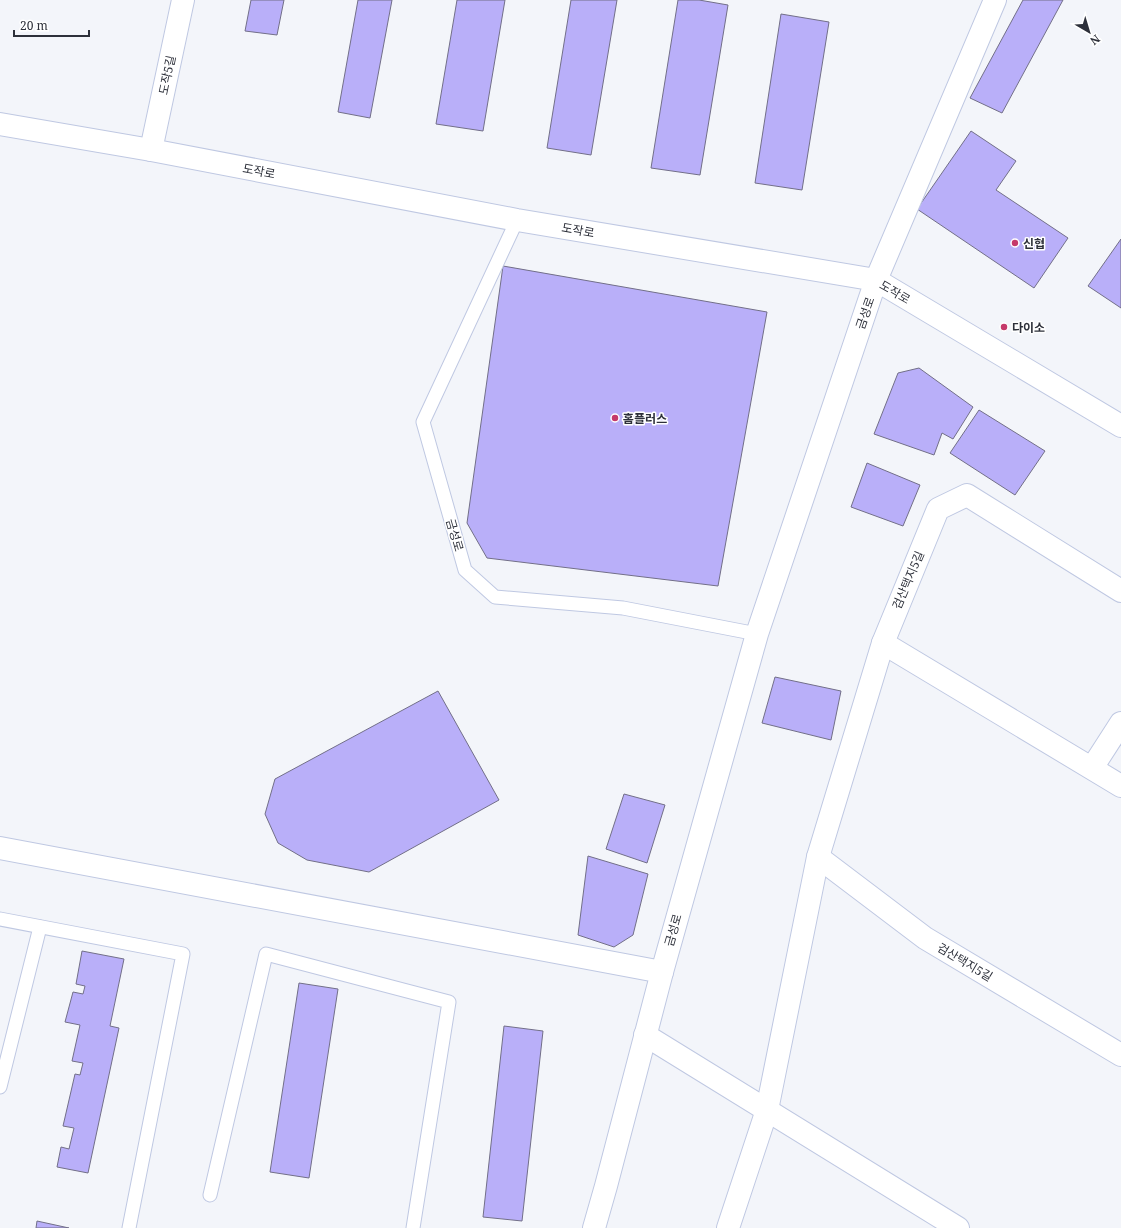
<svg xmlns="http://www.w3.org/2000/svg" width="1121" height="1228" font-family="'Noto Serif','Noto Sans KR',serif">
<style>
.building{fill:#b9aff9;stroke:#726f88}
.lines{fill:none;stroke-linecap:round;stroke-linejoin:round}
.lane-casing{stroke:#bfc8e2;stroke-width:15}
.street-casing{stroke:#bfc8e2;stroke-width:24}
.secondary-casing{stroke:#bfc8e2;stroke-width:24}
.lane{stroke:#fff;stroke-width:13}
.street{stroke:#fff;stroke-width:22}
.secondary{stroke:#fff;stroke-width:22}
.poi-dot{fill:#c5396a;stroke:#fff;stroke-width:1.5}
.labels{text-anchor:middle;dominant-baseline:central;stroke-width:3;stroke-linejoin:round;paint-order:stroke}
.street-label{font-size:12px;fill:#2d303a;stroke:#fff}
.poi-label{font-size:12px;font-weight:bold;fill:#2d303a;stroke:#fff;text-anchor:start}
</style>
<rect width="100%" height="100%" fill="#f3f5fa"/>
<g class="building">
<polygon points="251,0 284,0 277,35 245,31"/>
<polygon points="358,0 392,0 370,118 338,112"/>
<polygon points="457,0 505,0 483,131 436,124"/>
<polygon points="571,0 617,0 591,155 547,148"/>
<polygon points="678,0 699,0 728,5 700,175 651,168"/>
<polygon points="1023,0 1063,0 1002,113 970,98"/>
<polygon points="781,14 829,22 802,190 755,183"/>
<polygon points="971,131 1016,161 996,190 1068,238 1034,288 917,209"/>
<polygon points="1121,239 1121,308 1088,286"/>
<polygon points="503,266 767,312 718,586 487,558 467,523"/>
<polygon points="919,368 973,407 953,439 942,433 934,455 874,434 898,373"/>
<polygon points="979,410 1045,451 1015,495 950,453"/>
<polygon points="867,463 920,485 903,526 851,507"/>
<polygon points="775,677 841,691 831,740 762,723"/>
<polygon points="438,691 499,800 369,872 307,860 278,843 265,814 275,779"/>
<polygon points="624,794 665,805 647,863 606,849"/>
<polygon points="588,856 648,874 633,935 614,947 578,935"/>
<polygon points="82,951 124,959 110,1026 119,1028 88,1173 57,1167 61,1147 69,1149 74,1128 63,1126 75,1074 80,1075 83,1063 72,1061 80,1025 65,1022 73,992 83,994 85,986 76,984"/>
<polygon points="299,983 338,989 309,1178 270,1172"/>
<polygon points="504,1026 543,1031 522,1221 483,1217"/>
<polygon points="37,1221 69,1228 36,1228"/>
</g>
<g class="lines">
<defs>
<g id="lane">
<polyline points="517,220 423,422 465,570 495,597 623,608 757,634"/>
<polyline points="0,919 183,954 129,1228"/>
<polyline points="0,1087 40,927"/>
<polyline points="210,1195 266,954 449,1002 413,1228"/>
</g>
<g id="street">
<polyline points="151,150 183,0"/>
<polyline points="883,643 1121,786"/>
<polyline points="1092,768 1121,723"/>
<polyline points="0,848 662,972"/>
<polyline points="818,857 925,938 1121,1055"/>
<polyline points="645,1035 958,1228"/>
<polyline points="728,1228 767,1110 818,857 883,643 938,509 967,495 1121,591"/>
</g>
<g id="secondary">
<polyline points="0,124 151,150 517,220 876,280 1121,426"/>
<polyline points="594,1228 606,1186 662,972 757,634 876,280 995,0"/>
</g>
</defs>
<use href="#lane" class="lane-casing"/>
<use href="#street" class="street-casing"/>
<use href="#secondary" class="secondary-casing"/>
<use href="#lane" class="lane"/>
<use href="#street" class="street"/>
<use href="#secondary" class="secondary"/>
</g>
<g class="poi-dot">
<circle cx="1015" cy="243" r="4"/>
<circle cx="1004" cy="327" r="4"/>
<circle cx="615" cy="418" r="4"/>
</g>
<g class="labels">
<g class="street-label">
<text transform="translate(167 75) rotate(-78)">도작5길</text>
<text transform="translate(259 171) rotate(11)">도작로</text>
<text transform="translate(578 230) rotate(10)">도작로</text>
<text transform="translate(895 292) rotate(30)">도작로</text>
<text transform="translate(865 313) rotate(-71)">금성로</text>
<text transform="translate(455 535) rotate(74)">금성로</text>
<text transform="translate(908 580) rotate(-67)">검산택지5길</text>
<text transform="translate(673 930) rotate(-74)">금성로</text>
<text transform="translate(965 962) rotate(31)">검산택지5길</text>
</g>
<g class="poi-label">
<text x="1023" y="243">신협</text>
<text x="1012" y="327">다이소</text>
<text x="623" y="418">홈플러스</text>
</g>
</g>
<g transform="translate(1089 32) rotate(142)" stroke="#ffffff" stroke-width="3" paint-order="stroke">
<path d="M0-3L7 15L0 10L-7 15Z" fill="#2d303a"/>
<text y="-6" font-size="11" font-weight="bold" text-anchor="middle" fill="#2d303a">N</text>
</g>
<path d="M14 30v6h75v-6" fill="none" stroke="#2d303a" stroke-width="2"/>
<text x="20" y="30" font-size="12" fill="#2d303a" stroke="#ffffff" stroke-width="3" paint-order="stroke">20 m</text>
</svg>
